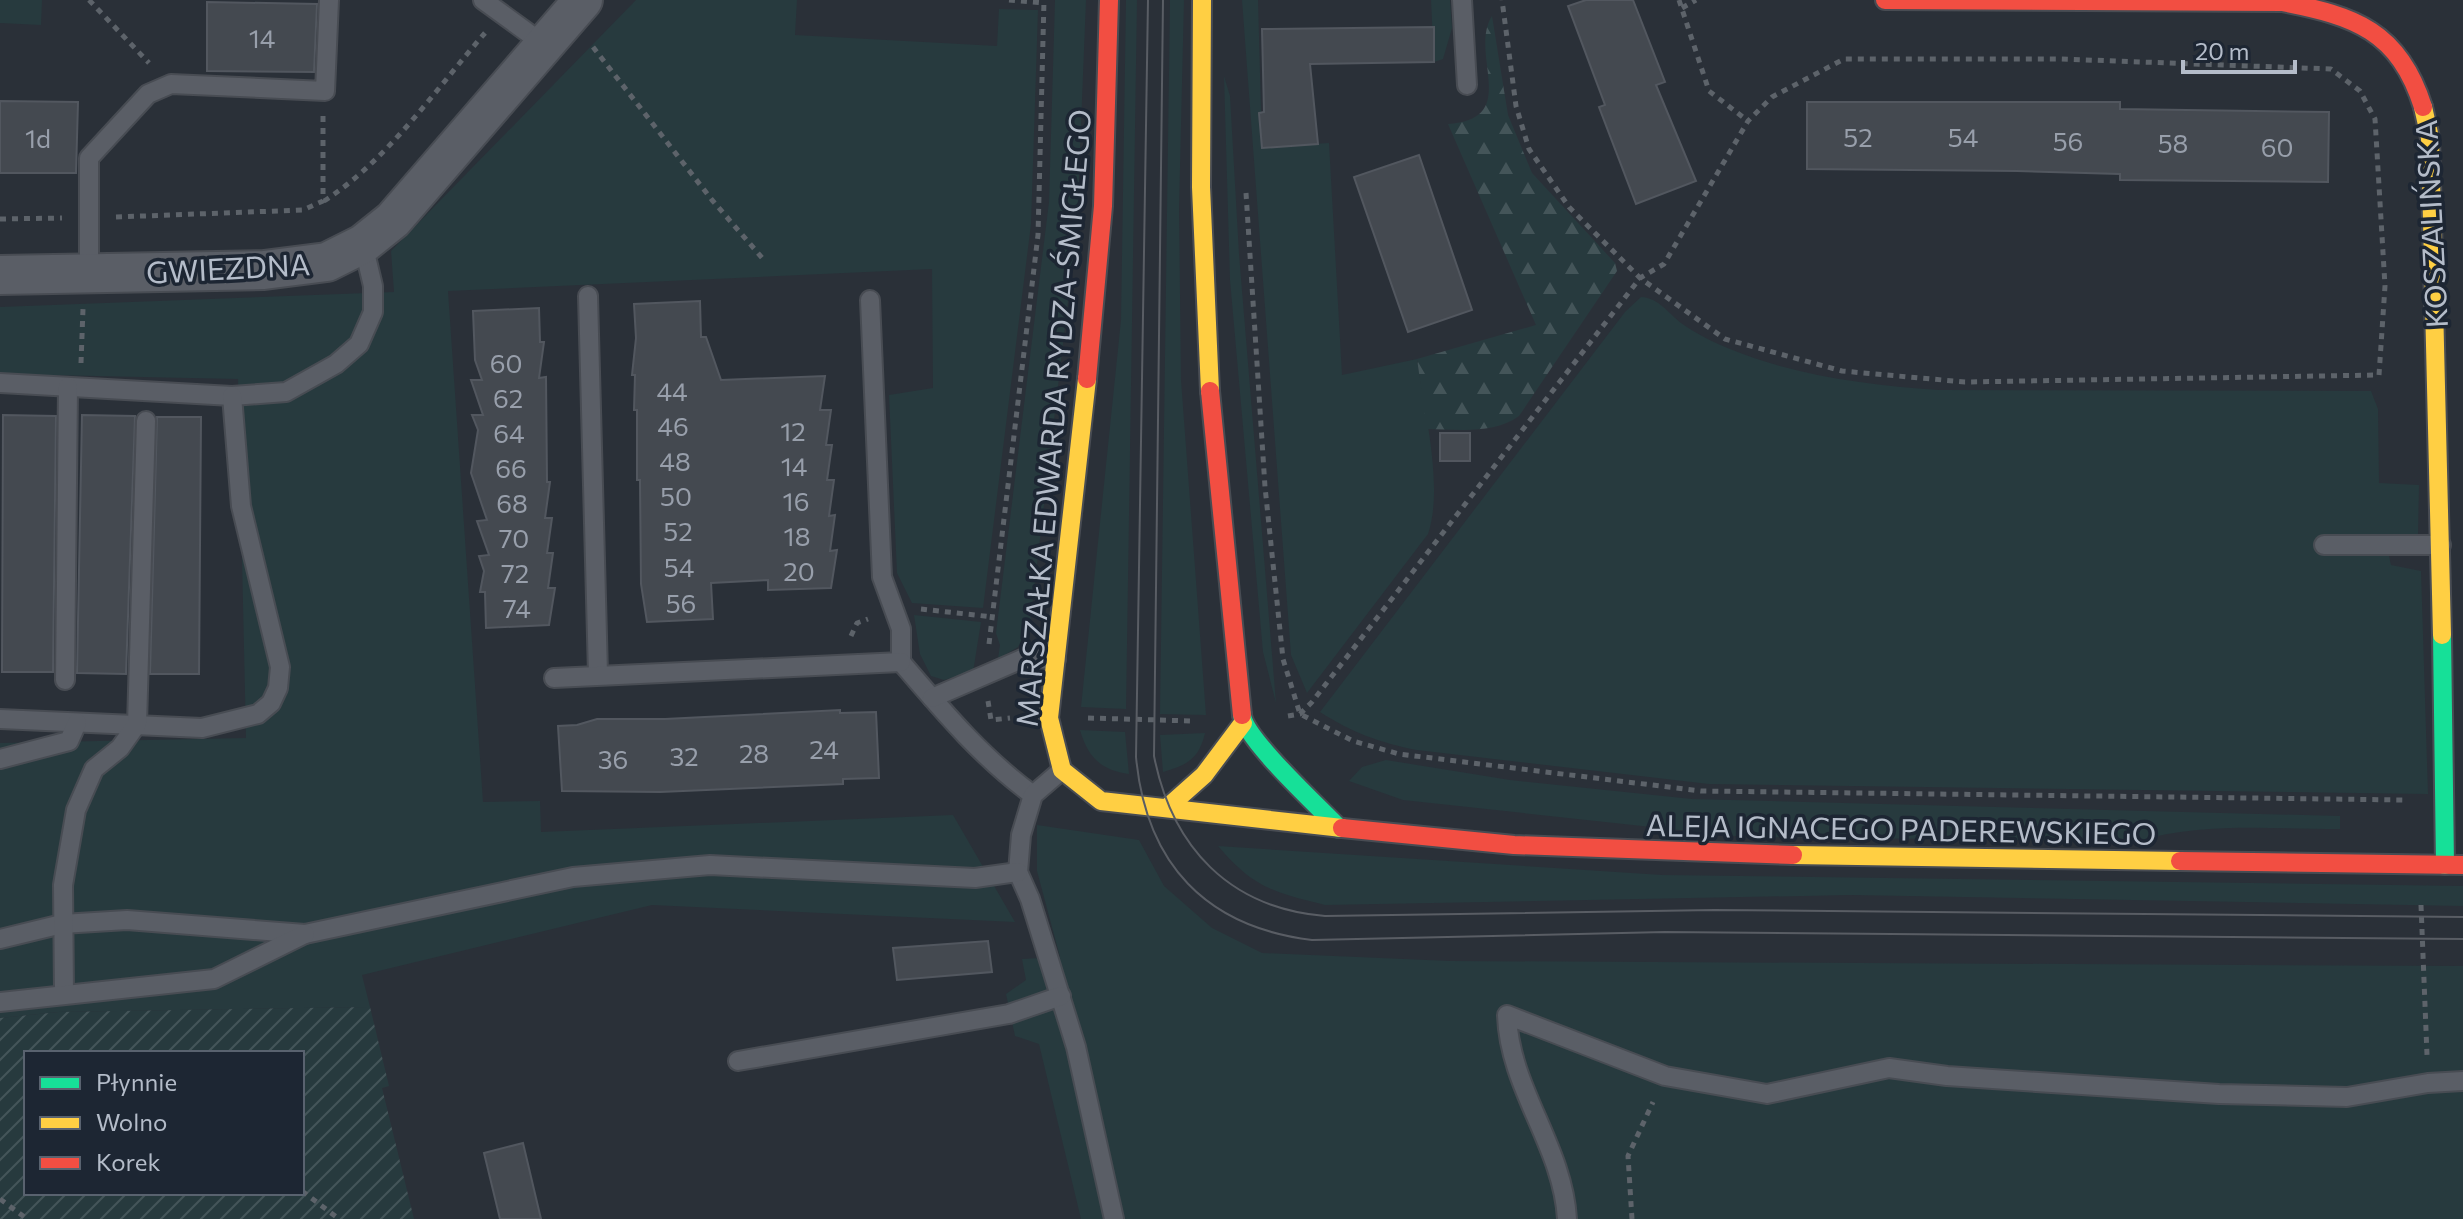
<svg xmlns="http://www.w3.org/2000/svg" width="2463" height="1219" font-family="Commissioner,sans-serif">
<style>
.green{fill:#273a3e}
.forest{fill:url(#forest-firs)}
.garden{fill:url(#garden-furrows);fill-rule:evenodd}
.building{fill:#444950;stroke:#52575f;stroke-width:2}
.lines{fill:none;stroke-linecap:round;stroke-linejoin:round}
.lane-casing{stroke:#484c53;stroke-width:22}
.street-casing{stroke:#484c53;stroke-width:42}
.fast-casing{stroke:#484c53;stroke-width:22}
.slow-casing{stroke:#484c53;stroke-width:22}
.jam-casing{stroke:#484c53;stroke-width:22}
.path{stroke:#5d636a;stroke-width:5;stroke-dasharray:6 6;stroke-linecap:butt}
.lane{stroke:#5a5e66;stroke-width:18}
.street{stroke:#5a5e66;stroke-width:38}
.fast{stroke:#16e098;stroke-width:18}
.slow{stroke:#ffcf43;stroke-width:18}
.jam{stroke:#f24e42;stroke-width:18}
.tram{stroke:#595d64;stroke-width:2}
.labels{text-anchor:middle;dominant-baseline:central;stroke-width:7;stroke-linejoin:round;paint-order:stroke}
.number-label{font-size:26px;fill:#989fab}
.street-label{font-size:30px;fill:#b4bcc9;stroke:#1d2633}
</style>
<defs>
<pattern id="forest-firs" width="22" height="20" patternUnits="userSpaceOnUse" patternTransform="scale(2)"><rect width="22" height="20" fill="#273a3e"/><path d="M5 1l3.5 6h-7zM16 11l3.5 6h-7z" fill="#445559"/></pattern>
<pattern id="garden-furrows" width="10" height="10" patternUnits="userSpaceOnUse" patternTransform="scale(2)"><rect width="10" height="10" fill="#273a3e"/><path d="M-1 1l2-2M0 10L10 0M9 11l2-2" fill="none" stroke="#445559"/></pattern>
</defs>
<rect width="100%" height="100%" fill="#2a3038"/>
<g class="green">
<polygon points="0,0 42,0 41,25 0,23"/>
<polygon points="636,0 797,0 795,35 997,46 999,9 1038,10 1031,224 983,608 912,603 897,573 889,395 933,388 932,269 448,291 483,802 540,801 541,832 953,815 1015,922 652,905 362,975 370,1007 59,1012 0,1018 0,743 246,738 238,379 0,374 0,307 394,292 391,251"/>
<polygon points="1055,0 1086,0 1077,225 1030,624 1018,647 998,659 1000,645 996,633 1049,202"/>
<polygon points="1126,0 1137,0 1126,709 1081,707 1121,320"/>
<polygon points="1170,0 1184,0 1179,209 1181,380 1206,715 1160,714"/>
<path d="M1242,0H1258L1262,147L1329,143L1342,375L1417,359C1424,409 1444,487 1428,534L1307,693L1291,655Z"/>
<polygon points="1431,0 1450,0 1452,28 1443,59 1434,62"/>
<polygon points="1224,76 1230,96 1239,254 1276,703 1263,652 1230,280"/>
<path d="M1641,297C1659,298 1668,313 1681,323C1695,333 1714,343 1730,349C1796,376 1868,385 1939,390L2371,391L2378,409L2379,483L2419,485L2418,535L2319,537V554L2389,556L2391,565L2421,571L2428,794L1709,784L1417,750C1380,743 1351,732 1320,712L1625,312Z"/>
<polygon points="914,615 981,622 973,672 944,680 931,676 920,654"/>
<path d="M1080,730L1125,732L1129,774C1100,770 1088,757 1080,730Z"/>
<path d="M1205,733C1199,759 1187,765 1163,772L1160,735Z"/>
<path d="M1386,760L1510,780L1692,799L2340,816V829C2273,829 2202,822 2138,841L1744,837L1403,800L1349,781L1362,767Z"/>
<polygon points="1037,825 1139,840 1164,886 1212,928 1262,953 1450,961 2463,966 2463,1219 1081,1219 1039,1044 1015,1036 1006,994 1026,980 1022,959 1060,957 1037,871"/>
<path d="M1218,846L1662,875L2463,886V906L1851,895L1325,905C1273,892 1254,888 1218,846Z"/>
</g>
<path class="forest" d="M1492,16L1508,115L1532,173L1615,263L1617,271L1519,416C1493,435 1457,429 1427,429L1417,359L1536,325L1448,124C1522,119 1468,54 1492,16Z"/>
<path class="garden" d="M370,1007L389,1086L382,1088L414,1219H0V1018L59,1012ZM26,1053H302V1193H26Z"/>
<g class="building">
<polygon points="1586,0 1633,0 1665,82 1656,85 1696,181 1636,204 1599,107 1605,105 1568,6"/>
<polygon points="207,2 317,4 314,72 207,71"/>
<polygon points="1434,27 1434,62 1310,64 1318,144 1262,148 1259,113 1264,112 1262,29"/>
<polygon points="0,101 78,102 76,173 0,173"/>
<polygon points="1807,102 2120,102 2120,109 2329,112 2328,182 2120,180 2120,174 2017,171 1807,169"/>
<polygon points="1419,155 1472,310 1408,332 1354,177"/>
<polygon points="700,301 701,337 706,337 721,380 825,376 820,410 831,410 826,445 832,445 827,480 834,480 829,516 835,515 830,551 837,550 831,588 768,590 768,580 711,583 713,619 647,622 641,584 640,480 637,480 637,410 634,410 635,375 632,375 636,338 634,304"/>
<polygon points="539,308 540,342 544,342 539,378 546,377 547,482 550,482 545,518 552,518 547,553 553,553 548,588 555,588 549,625 486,628 485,592 480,592 484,571 479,556 489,555 477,521 487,520 471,473 478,430 472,415 483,415 471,380 482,380 475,360 473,311"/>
<polygon points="3,415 56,416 53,672 2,672"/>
<polygon points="82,415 135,416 126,674 77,673"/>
<polygon points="157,417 201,417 199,674 150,674"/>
<rect x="1440" y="433" width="30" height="28"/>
<polygon points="840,710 840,713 876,712 879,778 843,779 843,784 660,792 562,791 558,726 577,725 597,719 665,719"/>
<polygon points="988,941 992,972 897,980 893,948"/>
<polygon points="523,1143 541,1219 500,1219 484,1153"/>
</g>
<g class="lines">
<defs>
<g id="lane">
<polyline points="483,0 546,46"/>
<polyline points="1462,0 1467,85"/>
<polyline points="89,273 89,158 148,94 171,84 325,91 329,0"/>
<polyline points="588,296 598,674"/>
<path d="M870,300L882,577L901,629V662C942,710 982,758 1033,795"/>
<polyline points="0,383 232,396 286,392 336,364 359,344 373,312 373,286 363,244"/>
<polyline points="2324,545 2441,545"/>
<polyline points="554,678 901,662"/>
<polyline points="65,680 68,387"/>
<polyline points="932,698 1022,659 1056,659"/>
<polyline points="0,719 202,728 258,714 271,703 278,688 280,667 241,506 232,396"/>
<polyline points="0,759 69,741 77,723"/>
<polyline points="1062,770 1033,795 1021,835 1018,872 1030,899 1076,1047 1114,1219"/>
<polyline points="0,939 62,924 127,920 305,934 573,877 710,865 975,878 1018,872"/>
<polyline points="64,993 63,885 76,810 94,769 120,748 137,724 146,421"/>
<polyline points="0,1002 214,979 305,934"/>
<polyline points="738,1061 1009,1014 1061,996"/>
<path d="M1567,1219C1563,1146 1509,1088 1507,1015L1665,1076L1767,1094L1889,1068L1947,1076L2219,1094L2347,1097L2428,1083L2463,1081"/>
</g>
<polyline id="street" points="0,275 264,270 327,262 363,244 393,220 583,0"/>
<g id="fast">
<polyline points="2442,635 2445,865"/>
<path d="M1242,715C1245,739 1319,807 1339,828"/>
</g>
<g id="slow">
<polyline points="1202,0 1201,187 1210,391"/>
<polyline points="2423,107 2430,138 2442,635"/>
<polyline points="1087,379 1049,718 1062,770 1101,801 1342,828"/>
<polyline points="1168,807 1204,775 1243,723"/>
<polyline points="1793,855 2180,861"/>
</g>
<g id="jam">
<path d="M1885,0L2282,2C2355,16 2399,31 2423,107"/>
<polyline points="1087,379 1103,206 1109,0"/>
<polyline points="1210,391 1242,715"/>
<polyline points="1342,828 1514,845 1793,855"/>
<polyline points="2180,861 2463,865"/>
</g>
</defs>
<use href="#lane" class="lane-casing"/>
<use href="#street" class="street-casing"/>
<use href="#fast" class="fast-casing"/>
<use href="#slow" class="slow-casing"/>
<use href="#jam" class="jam-casing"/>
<g class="path">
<polyline points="89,0 149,63"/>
<polyline points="1009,0 1044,3"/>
<polyline points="1679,0 1709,91 1748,121"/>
<polyline points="1682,8 1696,0"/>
<polyline points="593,47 712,200 764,260"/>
<polyline points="1246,193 1265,487 1283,659 1300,714 1353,741 1399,754 1701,791 2406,800"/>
<path d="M324,201C388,160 435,90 485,33"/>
<polyline points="116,217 303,210 323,201 323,116"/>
<polyline points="0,219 62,218"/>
<polyline points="81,363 83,309"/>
<polyline points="921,609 993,617"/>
<polyline points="851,636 857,623 868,619"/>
<polyline points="989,644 1038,235 1044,0"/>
<polyline points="988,701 991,720 1010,718"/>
<polyline points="1288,716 1300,714 1312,702 1640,278 1664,264 1748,121 1772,97 1844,59 2061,59 2331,69 2360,91 2375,119 2385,286 2379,375 1965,382 1842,371 1725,339 1640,278 1569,207 1529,149 1516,106 1502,0"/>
<polyline points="1088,718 1194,721"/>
<polyline points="2421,905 2427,1055"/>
<polyline points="302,1191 339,1219"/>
<polyline points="0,1199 27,1219"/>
<polyline points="1632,1219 1628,1156 1653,1102"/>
</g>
<use href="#lane" class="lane"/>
<use href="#street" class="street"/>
<use href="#fast" class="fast"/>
<use href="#slow" class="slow"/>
<use href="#jam" class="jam"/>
<g class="tram">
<path d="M1148,0L1136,757C1146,864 1206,927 1312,940L1665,932L2463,939"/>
<path d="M1163,0L1154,756C1172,847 1229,908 1325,916L1714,910L2463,917"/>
</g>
</g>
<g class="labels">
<g class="number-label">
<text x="262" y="37">14</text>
<text x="1858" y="136">52</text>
<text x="1963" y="136">54</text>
<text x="38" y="137">1d</text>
<text x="2068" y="140">56</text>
<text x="2173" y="142">58</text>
<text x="2277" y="146">60</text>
<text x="506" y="362">60</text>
<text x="672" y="390">44</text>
<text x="508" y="397">62</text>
<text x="673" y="425">46</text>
<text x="793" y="430">12</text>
<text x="509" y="432">64</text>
<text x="675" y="460">48</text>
<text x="794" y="465">14</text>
<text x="511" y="467">66</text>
<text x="676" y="495">50</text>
<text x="796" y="500">16</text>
<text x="512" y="502">68</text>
<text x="678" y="530">52</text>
<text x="797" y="535">18</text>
<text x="514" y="537">70</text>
<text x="679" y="566">54</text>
<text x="799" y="570">20</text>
<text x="515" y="572">72</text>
<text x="681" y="602">56</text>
<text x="517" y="607">74</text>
<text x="824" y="748">24</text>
<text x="754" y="752">28</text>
<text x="684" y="755">32</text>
<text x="613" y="758">36</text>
</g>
<g class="street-label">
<text transform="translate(2430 224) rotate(-93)">KOSZALIŃSKA</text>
<text transform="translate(228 267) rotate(-3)">GWIEZDNA</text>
<text transform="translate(1052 418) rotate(-85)">MARSZAŁKA EDWARDA RYDZA-ŚMIGŁEGO</text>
<text transform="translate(1901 828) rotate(1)">ALEJA IGNACEGO PADEREWSKIEGO</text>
</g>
</g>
<rect x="24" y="1051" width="280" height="144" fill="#1d2633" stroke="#59626f" stroke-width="2"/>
<rect x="40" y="1077" width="40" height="12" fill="#16e098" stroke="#59626f" stroke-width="2"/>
<text x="96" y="1091" font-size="24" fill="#b4bcc9">Płynnie</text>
<rect x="40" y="1117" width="40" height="12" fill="#ffcf43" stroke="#59626f" stroke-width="2"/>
<text x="96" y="1131" font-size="24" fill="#b4bcc9">Wolno</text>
<rect x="40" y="1157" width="40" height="12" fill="#f24e42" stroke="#59626f" stroke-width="2"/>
<text x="96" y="1171" font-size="24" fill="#b4bcc9">Korek</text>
<path d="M2183 60v12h112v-12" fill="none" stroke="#b4bcc9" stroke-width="4"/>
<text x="2195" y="60" font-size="24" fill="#b4bcc9" stroke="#1d2633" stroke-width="6" paint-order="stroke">20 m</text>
</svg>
